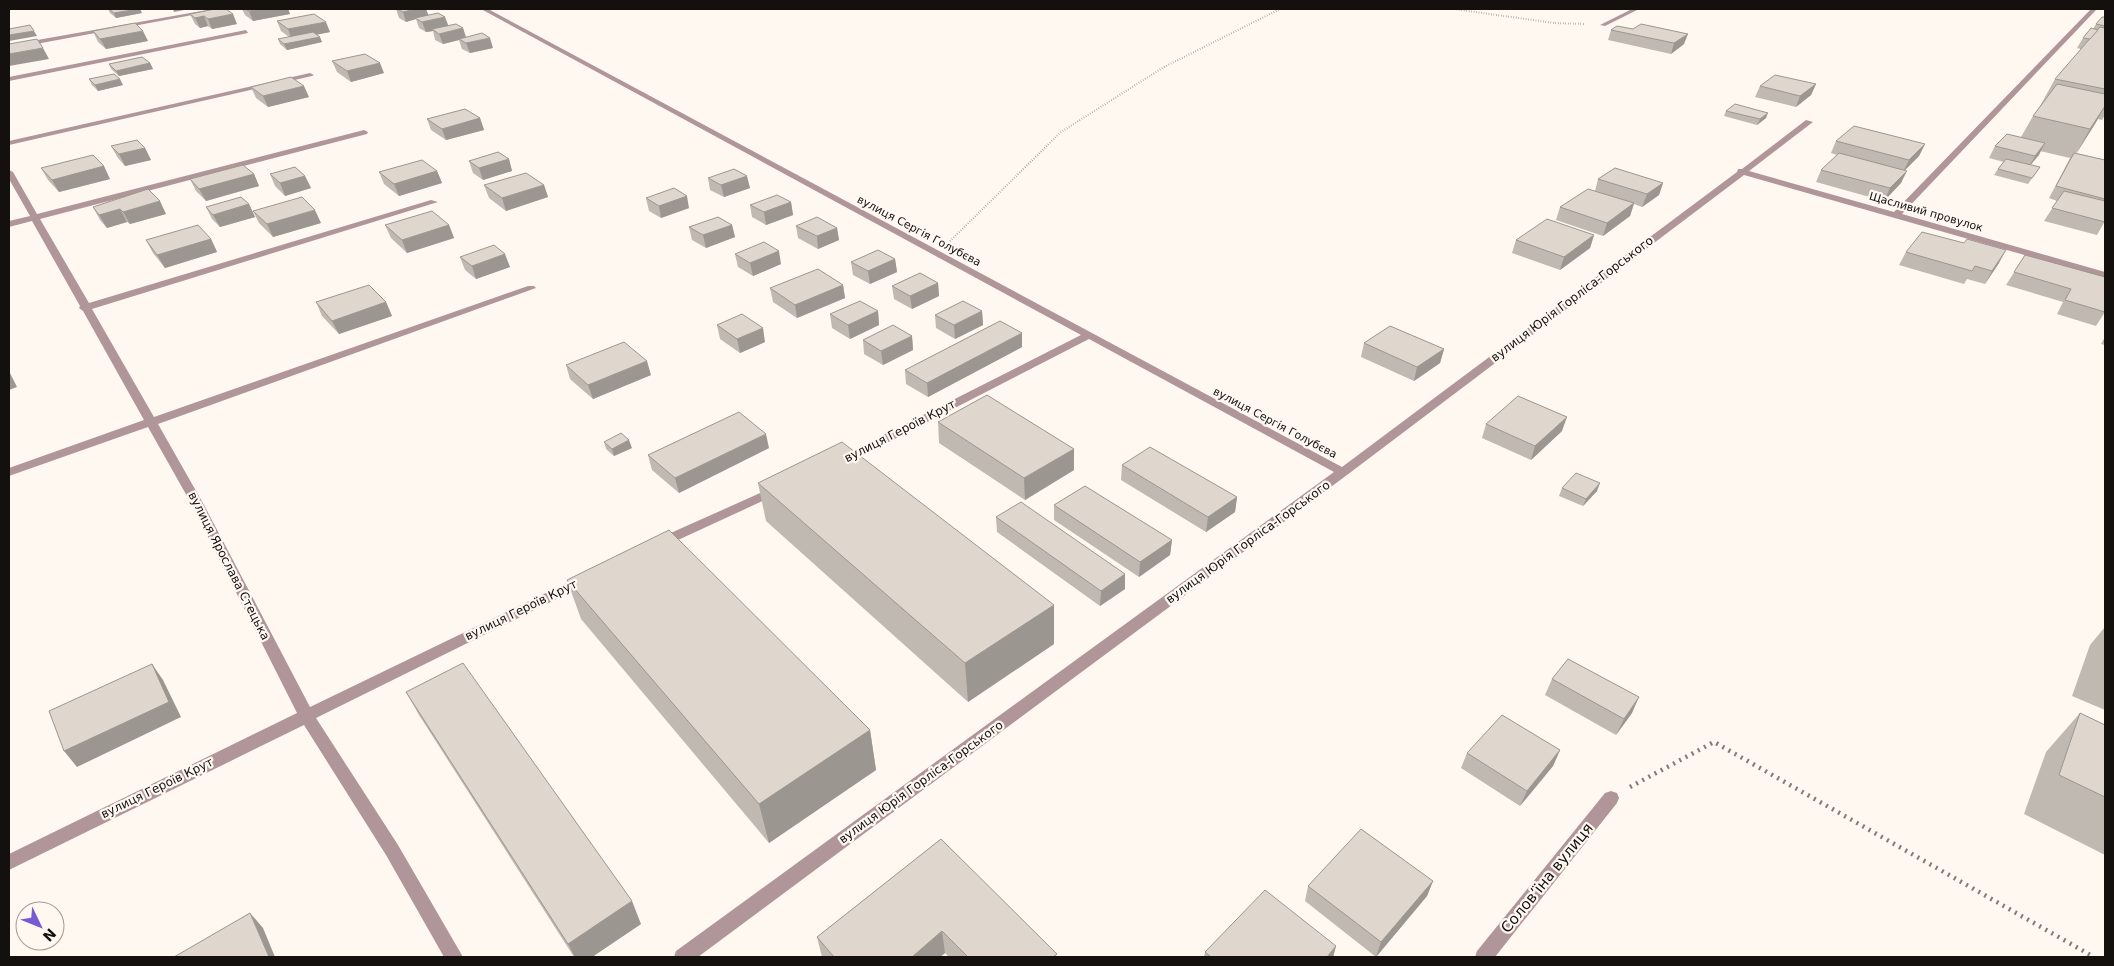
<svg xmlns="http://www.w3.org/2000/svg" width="2114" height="966" font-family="'DejaVu Sans',sans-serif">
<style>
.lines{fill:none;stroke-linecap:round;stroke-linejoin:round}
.path-far1{stroke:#817c78;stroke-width:2;stroke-dasharray:0.5 2;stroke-linecap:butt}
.path{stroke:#817c78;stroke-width:4.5;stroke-dasharray:2 5;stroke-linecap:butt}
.minor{fill:#b19699;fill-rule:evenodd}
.wall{fill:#c0b9b1}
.shaded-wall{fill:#9c9690}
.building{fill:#dfd7ce;stroke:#9c9690}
.labels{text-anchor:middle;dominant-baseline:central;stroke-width:4.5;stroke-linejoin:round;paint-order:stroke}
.far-street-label{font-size:11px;fill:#13100e;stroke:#fef8f1}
.street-label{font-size:12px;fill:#13100e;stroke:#fef8f1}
.near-street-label{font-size:15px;fill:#13100e;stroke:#fef8f1}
</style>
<rect width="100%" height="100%" fill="#fef8f1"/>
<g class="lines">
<g class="path-far1">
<polyline points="1454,9 1554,23 1585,24"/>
<polyline points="950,241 1061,132 1164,67 1280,9"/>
</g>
<polyline class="path" points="1630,787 1714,742 2094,957"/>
<g class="minor">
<polygon points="213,9 225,9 9,49 9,45"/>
<polygon points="481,9 488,9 1342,467 1737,172 1738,169 1742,169 1806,120 1813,122 1749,171 1894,212 2091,9 2097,9 1902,214 2105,272 2105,278 1744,175 1347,475 698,957 674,957 676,951 1334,472 1089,339 846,464 838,464 836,461 838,458 1081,335"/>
<polygon points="1632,9 1639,9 1605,26 1600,25"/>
<polygon points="246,30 248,33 9,81 9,77"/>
<polygon points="310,73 314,75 312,76 9,145 9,141"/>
<polygon points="364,130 368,132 367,134 40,219 89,303 431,200 438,202 92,309 154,417 528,286 534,286 536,288 158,424 204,505 310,707 579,577 589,577 591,580 589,583 316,718 398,845 463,957 444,957 386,855 304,725 9,870 9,854 297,713 192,505 148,427 9,476 9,468 144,420 83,311 79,308 80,306 32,221 9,227 9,221 30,216 9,179 9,170 13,172 37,214"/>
<polygon points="776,486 780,487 782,490 780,493 665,546 660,547 653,543 655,540"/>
<polygon points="1611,791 1617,793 1619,798 1617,803 1495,957 1475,957 1477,951 1605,793"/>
</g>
</g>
<g class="wall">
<polygon points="108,9 142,13 116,18 110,13"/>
<polygon points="242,9 288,9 290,14 253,21 245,15"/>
<polygon points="396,9 426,9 428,15 448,26 463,28 466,37 493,48 470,53 462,49 459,40 443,44 435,40 433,31 426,32 419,28 416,19 406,22 399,18"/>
<polygon points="190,14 237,24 212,29 208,26 200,28 195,24"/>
<polygon points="2105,17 2105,115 2102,120 2098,119 2076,153 2105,160 2105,221 2097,235 2044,221 2057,201 2049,198 2070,158 2040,151 2030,165 2040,167 2036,173 2028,184 1994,175 1998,169 2004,162 1989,158 1995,146 2021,137 2033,116 2040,106 2055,79 2081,49 2077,48 2083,38 2093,29 2096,24"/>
<polygon points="277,21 330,32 317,34 322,42 287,50 280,44 278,39 289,37 281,31"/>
<polygon points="1633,29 1684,44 1671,54 1608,40 1611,30"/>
<polygon points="93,31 148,41 106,49 98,42"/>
<polygon points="332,61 384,73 351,82 337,72"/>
<polygon points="150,63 153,69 119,76 111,69 109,64"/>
<polygon points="89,79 123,85 98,91 92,85"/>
<polygon points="1816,84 1811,95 1796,107 1755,97 1760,86"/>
<polygon points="251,87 309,97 268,107 256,98"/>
<polygon points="1726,111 1766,118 1757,125 1724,116"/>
<polygon points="480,118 484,130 446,140 431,130 427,119"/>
<polygon points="1836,141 1925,144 1919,156 1905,170 1901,183 1884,201 1816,182 1821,170 1837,155 1831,153"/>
<polygon points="111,146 145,148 151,160 125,166 118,158"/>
<polygon points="509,159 512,171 483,180 473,173 469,161"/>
<polygon points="41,168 110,179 59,192 48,180"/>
<polygon points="437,171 442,183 399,196 384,184 379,172"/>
<polygon points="254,174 259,186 206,201 196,191 190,179"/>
<polygon points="270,174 305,176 311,188 285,196 275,186"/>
<polygon points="708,178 750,188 724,197 710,190"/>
<polygon points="1598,179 1663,183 1659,195 1642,207 1634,204 1630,216 1603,236 1556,220 1560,207 1595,191"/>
<polygon points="484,185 544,185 548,197 506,211 489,198"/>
<polygon points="646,198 689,208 661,218 649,211"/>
<polygon points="791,202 793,215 766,225 752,217 750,205"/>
<polygon points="249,204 255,217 220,227 212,219 206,207"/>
<polygon points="93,207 166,214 130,224 127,222 107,228 100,220"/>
<polygon points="253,211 321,223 273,237 259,223"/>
<polygon points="385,225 449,225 454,238 407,253 391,238"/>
<polygon points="732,225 735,237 706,248 692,240 689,227"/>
<polygon points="796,226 837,228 839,240 818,249 798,238"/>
<polygon points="1594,235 1590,248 1560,270 1512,253 1516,240"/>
<polygon points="211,239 217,252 165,268 153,253 146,240"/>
<polygon points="1906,252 1999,263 1985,284 1967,279 1964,284 1899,265"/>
<polygon points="735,254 781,264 753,276 738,267"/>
<polygon points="2025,255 2105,312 2096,326 2057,314 2063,302 2006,285"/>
<polygon points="460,257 510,267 476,279 465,270"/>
<polygon points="895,259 897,272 870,284 853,275 851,262"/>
<polygon points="938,283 939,296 912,309 894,299 892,286"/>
<polygon points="843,285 845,298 797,318 773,302 770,288"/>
<polygon points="316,302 386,302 392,316 339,334 322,316"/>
<polygon points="878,311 879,325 850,339 832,328 830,314"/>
<polygon points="982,311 983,325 955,339 936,328 935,315"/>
<polygon points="717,325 765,342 740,353 720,339"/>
<polygon points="912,336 913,350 883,365 864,354 863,340"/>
<polygon points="2105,337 2105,345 2101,344"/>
<polygon points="1364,343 1444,349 1440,363 1414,381 1361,357"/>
<polygon points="1022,347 928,397 906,384 905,370"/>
<polygon points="566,365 651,375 593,399 570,379"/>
<polygon points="938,422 1074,470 1025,500 939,443"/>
<polygon points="1486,424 1562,431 1531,460 1482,438"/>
<polygon points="604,442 632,448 614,456 606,449"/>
<polygon points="769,448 679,493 652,470 648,455"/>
<polygon points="1122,465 1237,497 1235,512 1206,532 1121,480"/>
<polygon points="758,483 1054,605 1054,644 968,702 766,521"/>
<polygon points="1562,488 1597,491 1583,506 1559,496"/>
<polygon points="1054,505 1172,540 1170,555 1139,577 1054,520"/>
<polygon points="996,517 1125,574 1125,589 1100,606 997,532"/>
<polygon points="567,580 870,730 876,770 769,843 581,619"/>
<polygon points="2105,627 2105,710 2072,696 2090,645"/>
<polygon points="1552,679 1632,713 1616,735 1545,695"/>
<polygon points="406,692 641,924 592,957 574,957 419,715"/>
<polygon points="2080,713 2105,725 2105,855 2024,814 2046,752"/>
<polygon points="1560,750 1553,766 1520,806 1461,768 1467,753"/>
<polygon points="941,839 1057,957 949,957 945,953 940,957 822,957 817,937"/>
<polygon points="1433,881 1427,896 1376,957 1305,901 1308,886"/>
<polygon points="1336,946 1333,957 1204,957 1205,952"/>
</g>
<g class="shaded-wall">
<polygon points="138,9 140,9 142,13 116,18 114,13"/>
<polygon points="173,9 189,9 174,12"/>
<polygon points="263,9 288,9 290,14 253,21 249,11"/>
<polygon points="416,9 426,9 429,17 415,18 416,19 406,22 403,12"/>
<polygon points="233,14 237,24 212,29 208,19"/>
<polygon points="204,16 208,26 200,28 195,18"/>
<polygon points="445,17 449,27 432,29 433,31 426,32 422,22"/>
<polygon points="326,22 330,32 292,40 288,29"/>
<polygon points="463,28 466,38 459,39 459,40 443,44 439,34"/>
<polygon points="34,31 37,36 9,41 9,35"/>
<polygon points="143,31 148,41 106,49 100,39"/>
<polygon points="1688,34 1684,44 1671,54 1674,43"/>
<polygon points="320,37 322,42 287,50 284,44"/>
<polygon points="490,38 493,48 470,53 466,43"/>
<polygon points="43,48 49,59 9,66 9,54"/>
<polygon points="150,63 153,69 119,76 116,71"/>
<polygon points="380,63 384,73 351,82 347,71"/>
<polygon points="120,79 123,85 98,91 95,85"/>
<polygon points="1816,84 1811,95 1796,107 1800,96"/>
<polygon points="304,86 309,97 268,107 263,96"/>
<polygon points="2105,106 2095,124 2073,159 2090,129"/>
<polygon points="1768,113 1766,118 1757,125 1760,119"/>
<polygon points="480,118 484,130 446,140 442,129"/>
<polygon points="2045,143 2039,155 2028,168 2035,156"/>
<polygon points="1925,144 1919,156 1903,172 1909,160"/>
<polygon points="145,148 151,160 125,166 119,154"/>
<polygon points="509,159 512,171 483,180 479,168"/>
<polygon points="104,166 110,179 59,192 52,180"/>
<polygon points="437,171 442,183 399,196 394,184"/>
<polygon points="1907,171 1901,183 1884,201 1890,188"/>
<polygon points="254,174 259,186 206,201 199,189"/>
<polygon points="305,176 311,188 285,196 280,183"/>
<polygon points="747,176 750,188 724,197 721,185"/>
<polygon points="1663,183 1659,195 1642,207 1647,194"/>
<polygon points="544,185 548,197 506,211 502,198"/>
<polygon points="687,196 689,208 661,218 659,206"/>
<polygon points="160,201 166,214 130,224 123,212"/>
<polygon points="791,202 793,215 766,225 764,212"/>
<polygon points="1634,203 1630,216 1603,236 1607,223"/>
<polygon points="249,204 255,217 220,227 213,215"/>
<polygon points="120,209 127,222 107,228 99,215"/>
<polygon points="315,210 321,223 273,237 267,224"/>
<polygon points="449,225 454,238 407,253 402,240"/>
<polygon points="732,225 735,237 706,248 703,235"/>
<polygon points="837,228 839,240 818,249 817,236"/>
<polygon points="1594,235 1590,248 1560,270 1564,257"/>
<polygon points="211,239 217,252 165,268 157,255"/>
<polygon points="2006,250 1999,263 1985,284 1992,271"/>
<polygon points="779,251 781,264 753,276 750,263"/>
<polygon points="505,254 510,267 476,279 472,266"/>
<polygon points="895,259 897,272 870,284 868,271"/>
<polygon points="938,283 939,296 912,309 910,296"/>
<polygon points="843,285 845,298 797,318 795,305"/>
<polygon points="386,302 392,316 339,334 332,321"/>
<polygon points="878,311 879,325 850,339 848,325"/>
<polygon points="982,311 983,325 955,339 954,325"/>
<polygon points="763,328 765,342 740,353 737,339"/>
<polygon points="1022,333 1022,347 928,397 927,383"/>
<polygon points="912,336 913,350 883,365 881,351"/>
<polygon points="1444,349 1440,363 1414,381 1417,367"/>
<polygon points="647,361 651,375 593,399 588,385"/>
<polygon points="9,371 17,387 9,390"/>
<polygon points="1567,417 1562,431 1531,460 1535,446"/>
<polygon points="766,434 769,448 679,493 675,478"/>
<polygon points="629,440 632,448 614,456 612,449"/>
<polygon points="1074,449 1074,470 1025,500 1024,478"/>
<polygon points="1600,483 1597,491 1583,506 1586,499"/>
<polygon points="1237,497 1235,512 1206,532 1208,517"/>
<polygon points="1172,540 1170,555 1139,577 1140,562"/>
<polygon points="1125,574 1125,589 1100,606 1101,591"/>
<polygon points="1054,605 1054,644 968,702 965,663"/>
<polygon points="152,664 163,680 181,717 77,767 64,751"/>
<polygon points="1639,697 1632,713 1616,735 1624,719"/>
<polygon points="870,730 876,770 769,843 759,804"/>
<polygon points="1560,750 1553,766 1520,806 1527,791"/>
<polygon points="1433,881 1427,896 1376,957 1381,942"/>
<polygon points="632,901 641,924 592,957 575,957 568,944"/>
<polygon points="250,913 263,928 275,957 269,957"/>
<polygon points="942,931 945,953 940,957 912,957"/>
<polygon points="1336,946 1333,957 1327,957"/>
</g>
<g class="building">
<polygon points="109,9 138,9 114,13"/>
<polygon points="215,9 226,9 233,14 208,19 204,16 195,18 190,14"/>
<polygon points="246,9 263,9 249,11"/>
<polygon points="397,9 416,9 403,12"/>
<polygon points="438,13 445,17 422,22 415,18"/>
<polygon points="314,14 326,22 288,29 277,21"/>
<polygon points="2102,17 2105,17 2105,26 2096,24"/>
<polygon points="135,23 143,31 100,39 93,31"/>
<polygon points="456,24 463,28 439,34 432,29"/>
<polygon points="1641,24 1688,34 1674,43 1611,30 1617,26 1633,29"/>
<polygon points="30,25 34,31 9,35 9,29"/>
<polygon points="2100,27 2105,28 2105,89 2055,79"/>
<polygon points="2091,28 2098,30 2090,39 2083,38"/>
<polygon points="313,32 320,37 284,44 278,39"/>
<polygon points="482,33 490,38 466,43 459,39"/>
<polygon points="37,39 43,48 9,54 9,44"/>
<polygon points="365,54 380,63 347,71 332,61"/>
<polygon points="142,57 150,63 116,71 109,64"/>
<polygon points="114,74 120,79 95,85 89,79"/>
<polygon points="1775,75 1816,84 1800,96 1760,86"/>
<polygon points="291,77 304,86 263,96 251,87"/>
<polygon points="2057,84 2105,94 2105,106 2090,129 2033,116"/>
<polygon points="1735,104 1768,113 1760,119 1726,111"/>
<polygon points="465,109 480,118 442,129 427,119"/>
<polygon points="1854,126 1925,144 1909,160 1836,141"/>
<polygon points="2007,134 2045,143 2035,156 1995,146"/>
<polygon points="137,140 145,148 119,154 111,146"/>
<polygon points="498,152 509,159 479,168 469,161"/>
<polygon points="1839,153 1907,171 1890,188 1821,170"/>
<polygon points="2074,153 2105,160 2105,199 2056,186"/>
<polygon points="93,155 104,166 52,180 41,168"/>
<polygon points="2006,159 2040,167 2032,178 1998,169"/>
<polygon points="422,160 437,171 394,184 379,172"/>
<polygon points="243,165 254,174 199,189 190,179"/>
<polygon points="295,167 305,176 280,183 270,174"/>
<polygon points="1615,168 1663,183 1647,194 1598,179"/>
<polygon points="734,169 747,176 721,185 708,178"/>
<polygon points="526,173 544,185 502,198 484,185"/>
<polygon points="674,188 687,196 659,206 646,198"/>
<polygon points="148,189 160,201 123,212 120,209 99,215 93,207"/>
<polygon points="1588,189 1634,203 1607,223 1560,207"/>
<polygon points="2064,191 2105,201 2105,222 2052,208"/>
<polygon points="777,195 791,202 764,212 750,205"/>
<polygon points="241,197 249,204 213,215 206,207"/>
<polygon points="302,197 315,210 267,224 253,211"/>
<polygon points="432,211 449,225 402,240 385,225"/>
<polygon points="718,217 732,225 703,235 689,227"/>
<polygon points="817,217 837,228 817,236 796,226"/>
<polygon points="1547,219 1594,235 1564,257 1516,240"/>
<polygon points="198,225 211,239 157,255 146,240"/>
<polygon points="1922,232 1964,243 1967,239 2006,250 1992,271 1975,266 1972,271 1906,252"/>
<polygon points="764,242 779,251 750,263 735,254"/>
<polygon points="494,245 505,254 472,266 460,257"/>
<polygon points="878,250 895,259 868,271 851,262"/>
<polygon points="2025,255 2105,277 2105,312 2065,300 2071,289 2014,272"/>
<polygon points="818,269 843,285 795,305 770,288"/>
<polygon points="920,273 938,283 910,296 892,286"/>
<polygon points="369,285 386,302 332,321 316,302"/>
<polygon points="860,301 878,311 848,325 830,314"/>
<polygon points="963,301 982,311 954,325 935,315"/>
<polygon points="742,314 763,328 737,339 717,325"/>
<polygon points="1000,321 1022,333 927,383 905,370"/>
<polygon points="893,325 912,336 881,351 863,340"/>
<polygon points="1390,326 1444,349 1417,367 1364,343"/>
<polygon points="624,342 647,361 588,385 566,365"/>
<polygon points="987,395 1074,449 1024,478 938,422"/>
<polygon points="1518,396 1567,417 1535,446 1486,424"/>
<polygon points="739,412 766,434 675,478 648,455"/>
<polygon points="621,433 629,440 612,449 604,442"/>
<polygon points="842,442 1054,605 965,663 758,483"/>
<polygon points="1150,447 1237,497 1208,517 1122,465"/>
<polygon points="1576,473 1600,483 1586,499 1562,488"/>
<polygon points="1085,486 1172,540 1140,562 1054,505"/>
<polygon points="1021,502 1125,574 1101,591 996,517"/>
<polygon points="669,530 870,730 759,804 567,580"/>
<polygon points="1568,659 1639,697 1624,719 1552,679"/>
<polygon points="463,663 632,901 568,944 406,692"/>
<polygon points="152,664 169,702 64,751 49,711"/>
<polygon points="2080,713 2105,725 2105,797 2059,775"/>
<polygon points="1502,715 1560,750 1527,791 1467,753"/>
<polygon points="1361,829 1433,881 1381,942 1308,886"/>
<polygon points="941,839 1057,954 1053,957 968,957 942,931 912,957 834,957 817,937"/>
<polygon points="1265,890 1336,946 1327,957 1211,957 1205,952"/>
<polygon points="250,913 269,957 174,957"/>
</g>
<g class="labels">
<g class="far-street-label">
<text transform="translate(1926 212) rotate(16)">Щасливий провулок</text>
<text transform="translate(919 231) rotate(28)">вулиця Сергія Голубєва</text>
<text transform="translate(1275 423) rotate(28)">вулиця Сергія Голубєва</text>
</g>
<g class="street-label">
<text transform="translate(1572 299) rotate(-37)">вулиця Юрія Горліса-Горського</text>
<text transform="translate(900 431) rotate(-27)">вулиця Героїв Крут</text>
<text transform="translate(1248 542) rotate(-36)">вулиця Юрія Горліса-Горського</text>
<text transform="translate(229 566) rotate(63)">вулиця Ярослава Стецька</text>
<text transform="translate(521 610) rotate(-26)">вулиця Героїв Крут</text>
<text transform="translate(921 782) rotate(-36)">вулиця Юрія Горліса-Горського</text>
<text transform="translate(157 788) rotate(-26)">вулиця Героїв Крут</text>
</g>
<g class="near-street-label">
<text transform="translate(1547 878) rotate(-51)">Соловʼїна вулиця</text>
</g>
</g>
<rect width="2114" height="966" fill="none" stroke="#13100e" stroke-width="20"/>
<g transform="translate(40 926) rotate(133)"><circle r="24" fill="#fef8f1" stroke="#a09b96"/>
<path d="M0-4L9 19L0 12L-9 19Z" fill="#7759d3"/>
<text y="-8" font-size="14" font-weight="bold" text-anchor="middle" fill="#13100e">N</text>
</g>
</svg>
